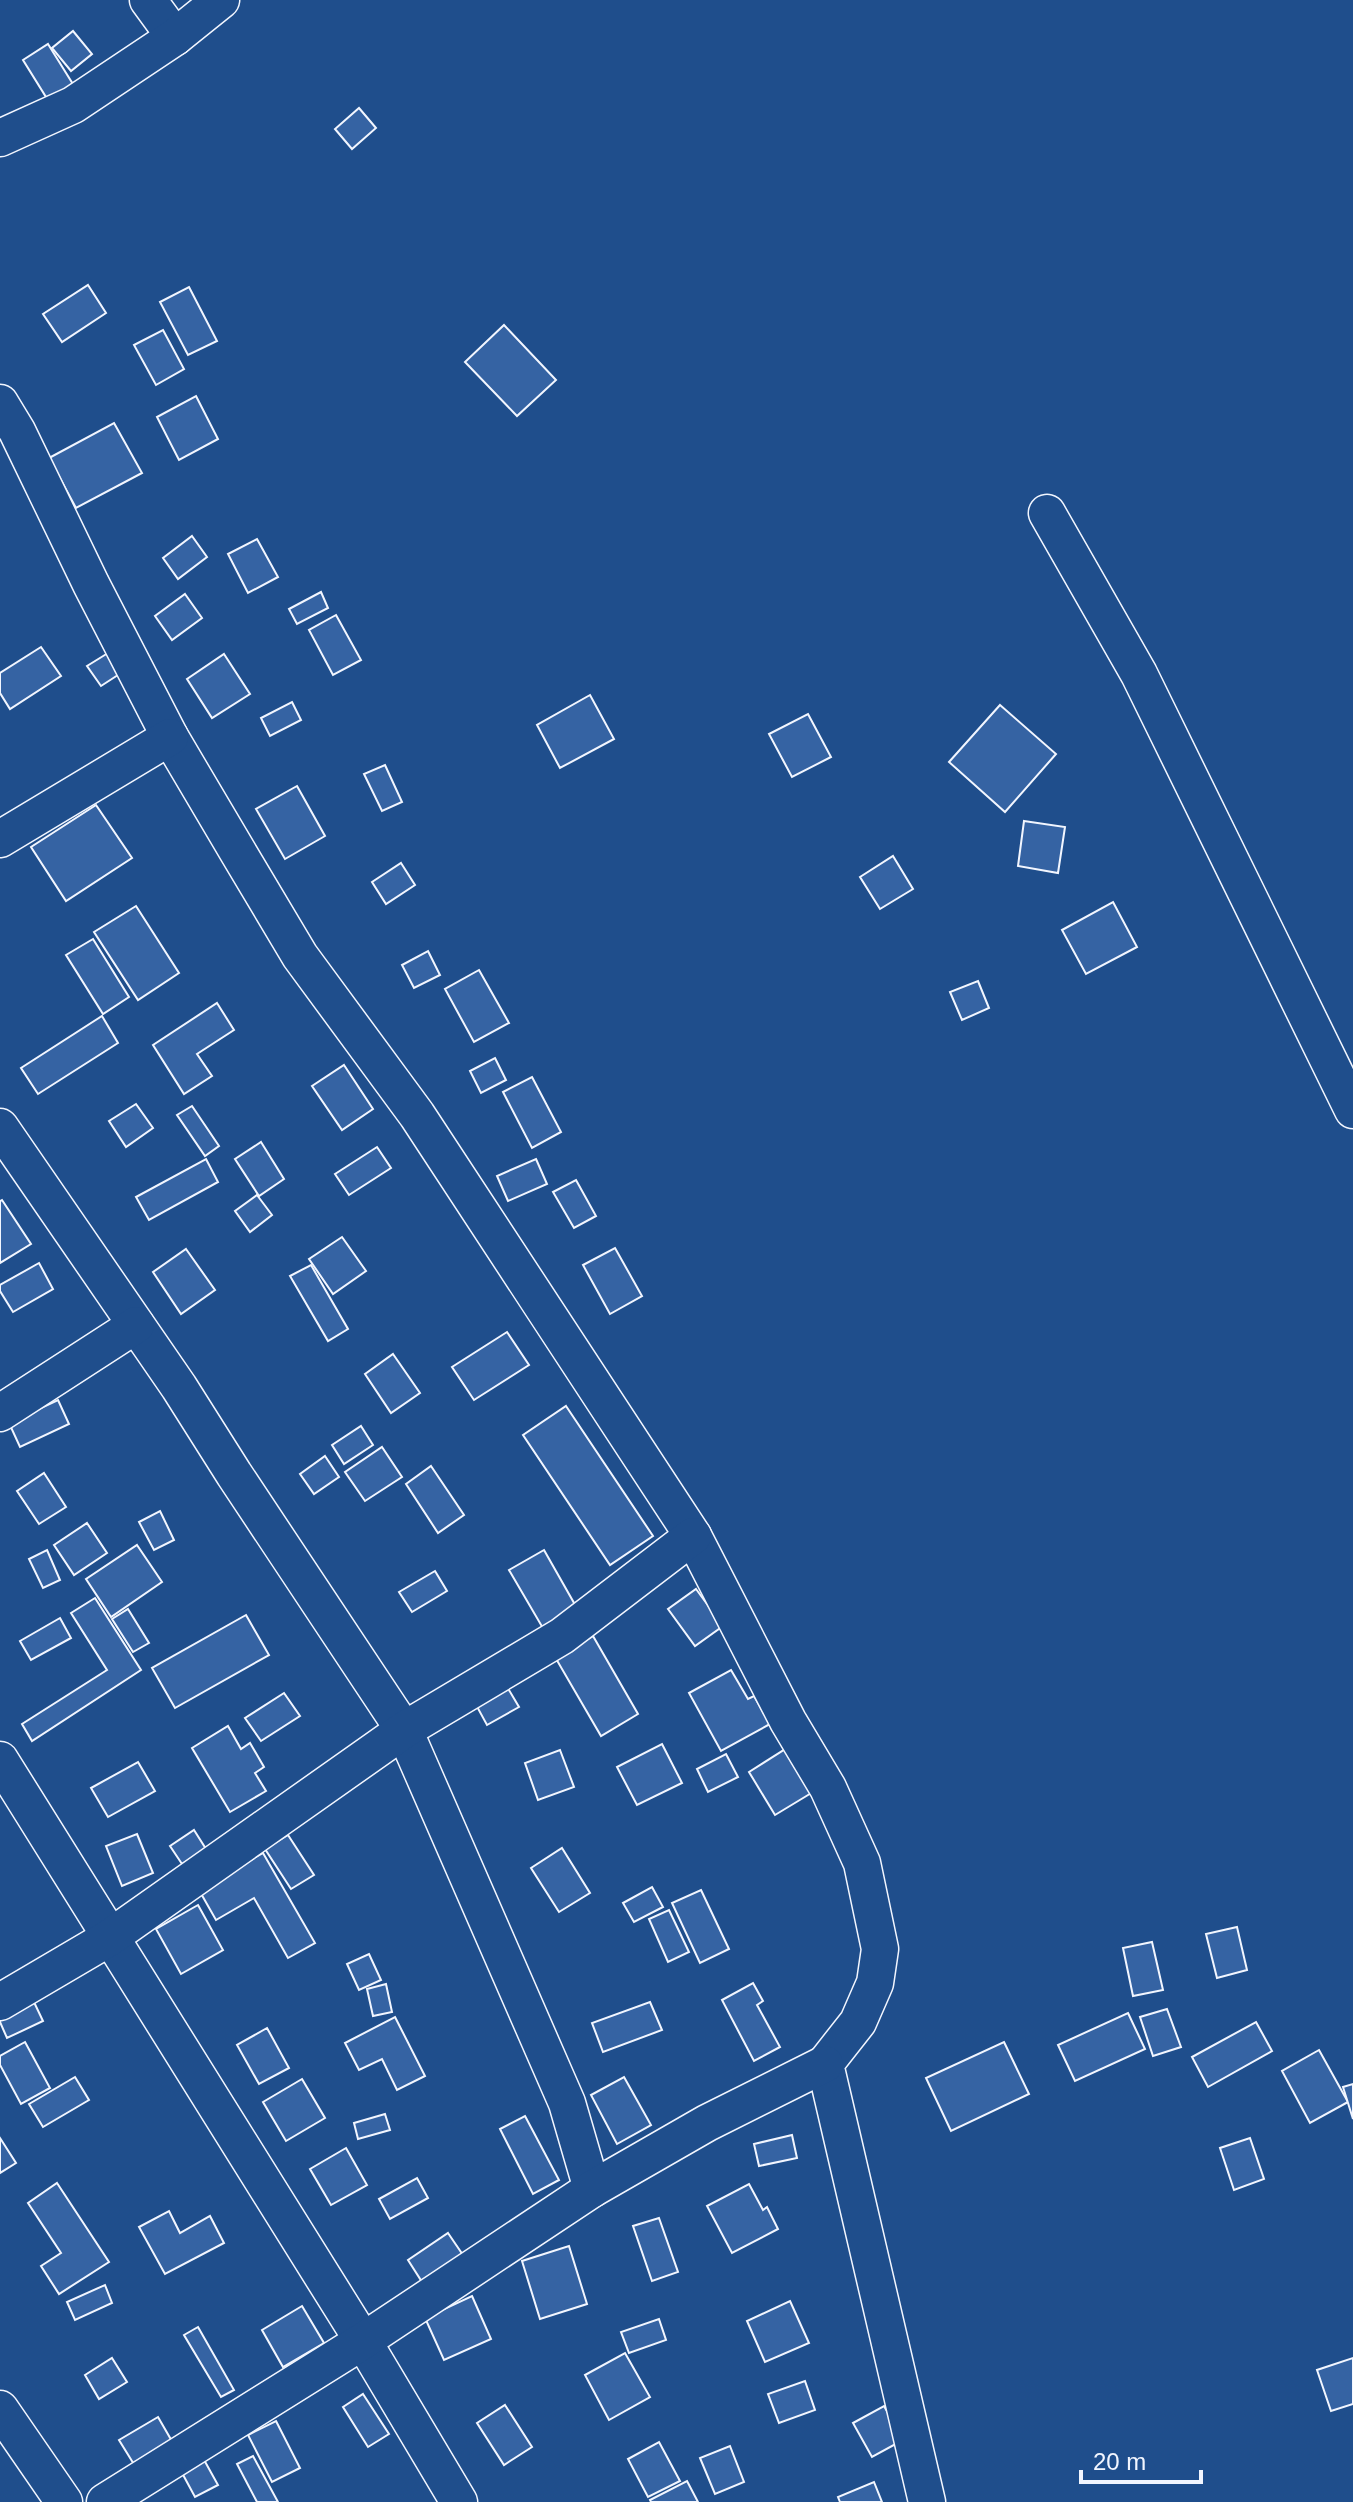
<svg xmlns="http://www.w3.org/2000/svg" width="1353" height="2502" font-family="Helvetica,sans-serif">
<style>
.building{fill:#3563a3;stroke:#f2f6ff;stroke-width:2}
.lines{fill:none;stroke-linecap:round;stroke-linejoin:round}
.street-casing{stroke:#f2f6ff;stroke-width:39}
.street{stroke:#1f4e8c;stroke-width:36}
</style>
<rect width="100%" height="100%" fill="#1f4e8c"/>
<g class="building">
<polygon points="73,31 92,54 71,71 52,48"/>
<polygon points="48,44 76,89 51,105 23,60"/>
<polygon points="359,108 376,128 352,149 335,129"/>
<polygon points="88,285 106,313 62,342 43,314"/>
<polygon points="189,287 217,341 188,355 160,302"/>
<polygon points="504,325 556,380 517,416 465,362"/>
<polygon points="163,330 184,369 156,385 134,345"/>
<polygon points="196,396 218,439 179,460 157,417"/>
<polygon points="114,423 142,473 76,508 49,458"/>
<polygon points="192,536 207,557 178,579 163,558"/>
<polygon points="257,539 278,577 248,593 228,554"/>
<polygon points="321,592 328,608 297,624 289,609"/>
<polygon points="185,594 202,618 172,640 155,616"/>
<polygon points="336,615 361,660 333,675 309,630"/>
<polygon points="41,647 61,676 10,709 0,693 0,673"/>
<polygon points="108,653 121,673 101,686 87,666"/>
<polygon points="224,654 250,694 212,718 187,679"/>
<polygon points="590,695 614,739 560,768 537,725"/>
<polygon points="292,702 301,720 270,736 261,718"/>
<polygon points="1000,705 1056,754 1005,812 949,762"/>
<polygon points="808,714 831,757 792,777 769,734"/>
<polygon points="385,765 402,802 382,811 364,774"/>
<polygon points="297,786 325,836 285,859 256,809"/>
<polygon points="96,805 132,858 66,901 31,847"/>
<polygon points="1024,821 1065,827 1058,873 1018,866"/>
<polygon points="893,856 913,889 880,909 860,877"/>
<polygon points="401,863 415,885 386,904 372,882"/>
<polygon points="1113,902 1137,947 1086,974 1062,930"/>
<polygon points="136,906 179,973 138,1000 94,932"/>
<polygon points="93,939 129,997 103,1014 66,955"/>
<polygon points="428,951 440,975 414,988 402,965"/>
<polygon points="479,970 509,1023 474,1042 445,989"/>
<polygon points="978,981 989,1008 962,1020 950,992"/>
<polygon points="217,1003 234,1030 197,1054 212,1076 184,1094 153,1045"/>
<polygon points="102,1016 118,1043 38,1094 21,1068"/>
<polygon points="495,1058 506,1080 481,1093 470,1071"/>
<polygon points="344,1065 373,1109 342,1130 312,1086"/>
<polygon points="532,1077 561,1132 532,1148 503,1092"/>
<polygon points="136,1104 153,1128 126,1147 109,1121"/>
<polygon points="192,1106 219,1146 205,1156 177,1115"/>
<polygon points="261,1142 284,1179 259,1196 235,1159"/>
<polygon points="377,1147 391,1168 349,1195 335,1174"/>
<polygon points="206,1159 218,1182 149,1220 136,1197"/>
<polygon points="536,1159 547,1184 508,1201 497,1176"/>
<polygon points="576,1180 596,1216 574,1228 553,1192"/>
<polygon points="257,1195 272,1215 250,1232 235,1211"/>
<polygon points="2,1200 31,1244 0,1263 0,1201"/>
<polygon points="342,1237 366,1271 333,1294 309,1259"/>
<polygon points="615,1248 642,1296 610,1314 583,1265"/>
<polygon points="186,1249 215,1290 181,1314 153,1272"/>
<polygon points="39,1263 53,1289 13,1312 0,1291 0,1285"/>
<polygon points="311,1265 348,1329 328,1341 290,1276"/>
<polygon points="507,1332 529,1365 474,1400 452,1367"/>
<polygon points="393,1354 420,1393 391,1413 365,1374"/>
<polygon points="58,1400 69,1424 20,1447 9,1423"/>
<polygon points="566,1406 653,1536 610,1565 523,1435"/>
<polygon points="361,1426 373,1445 344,1464 332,1445"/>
<polygon points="382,1447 402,1477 365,1501 345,1472"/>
<polygon points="325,1456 339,1477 314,1494 300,1474"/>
<polygon points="431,1466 464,1515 438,1533 406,1484"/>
<polygon points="44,1473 66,1507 39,1524 17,1491"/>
<polygon points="160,1511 174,1540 154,1550 139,1522"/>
<polygon points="87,1523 107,1553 74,1575 54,1545"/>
<polygon points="137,1545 162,1582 111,1617 86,1579"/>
<polygon points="47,1550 60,1580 43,1588 29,1559"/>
<polygon points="544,1550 578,1610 544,1630 509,1570"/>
<polygon points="435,1571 447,1591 412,1612 399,1592"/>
<polygon points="696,1589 723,1626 695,1646 668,1609"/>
<polygon points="95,1598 141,1670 32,1741 22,1724 107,1670 71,1613"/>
<polygon points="128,1609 149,1643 133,1652 112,1619"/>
<polygon points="246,1615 269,1655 175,1708 152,1668"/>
<polygon points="60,1618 71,1638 31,1660 20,1641"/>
<polygon points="593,1636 638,1714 601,1736 555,1657"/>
<polygon points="731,1670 748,1699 754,1696 770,1724 721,1751 689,1693"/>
<polygon points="506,1685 519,1707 487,1725 475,1703"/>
<polygon points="284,1693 300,1716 261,1741 245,1718"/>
<polygon points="228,1726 241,1749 250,1743 264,1767 255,1773 266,1791 230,1812 192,1748"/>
<polygon points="662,1744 682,1783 637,1805 617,1767"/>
<polygon points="787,1748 813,1792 775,1815 749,1772"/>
<polygon points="560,1750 574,1787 538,1800 525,1763"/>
<polygon points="726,1754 738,1777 708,1792 697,1769"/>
<polygon points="138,1762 155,1791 108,1817 91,1788"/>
<polygon points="194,1830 206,1849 182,1864 170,1846"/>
<polygon points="137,1834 153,1873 122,1886 106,1846"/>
<polygon points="288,1835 314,1875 291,1889 265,1849"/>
<polygon points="562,1848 590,1893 559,1912 531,1868"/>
<polygon points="263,1853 315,1943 288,1958 254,1898 216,1920 199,1890"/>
<polygon points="652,1887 663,1907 634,1922 623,1903"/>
<polygon points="701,1890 729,1949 700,1963 672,1903"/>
<polygon points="198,1905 223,1950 181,1974 156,1929"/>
<polygon points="669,1910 689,1952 668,1962 649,1919"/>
<polygon points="1237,1927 1247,1970 1217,1978 1206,1934"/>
<polygon points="1152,1942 1163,1990 1133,1996 1123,1948"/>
<polygon points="369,1954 381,1980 359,1990 347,1964"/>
<polygon points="753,1983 763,2001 757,2005 780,2047 754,2061 722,2000"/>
<polygon points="386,1984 392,2012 373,2016 367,1989"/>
<polygon points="33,2000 43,2021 7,2038 0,2022 0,2016"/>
<polygon points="650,2002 662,2030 603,2052 592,2023"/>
<polygon points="1167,2009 1181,2047 1153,2056 1140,2017"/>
<polygon points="1128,2013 1145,2049 1075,2081 1058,2045"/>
<polygon points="395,2017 425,2076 397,2090 382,2059 359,2070 345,2043"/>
<polygon points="1256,2022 1272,2051 1208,2087 1192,2057"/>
<polygon points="267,2028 289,2068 259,2084 237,2045"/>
<polygon points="25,2042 50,2088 21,2104 0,2065 0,2056"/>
<polygon points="1004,2042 1029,2094 951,2131 926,2078"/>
<polygon points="1319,2050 1348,2102 1310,2123 1282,2071"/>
<polygon points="75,2077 89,2100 43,2127 29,2104"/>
<polygon points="624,2077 651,2125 617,2144 591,2095"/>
<polygon points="302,2079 325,2118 286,2141 263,2102"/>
<polygon points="1353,2084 1353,2119 1343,2087"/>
<polygon points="385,2114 390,2130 358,2139 354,2123"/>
<polygon points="525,2116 559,2180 533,2194 500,2129"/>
<polygon points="792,2135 797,2158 759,2166 754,2144"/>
<polygon points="0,2138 16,2163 0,2173"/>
<polygon points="1250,2138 1264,2179 1234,2190 1220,2148"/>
<polygon points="346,2148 367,2185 331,2205 310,2169"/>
<polygon points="417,2178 428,2198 390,2219 379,2199"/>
<polygon points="57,2183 109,2262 59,2294 41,2266 61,2253 28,2203"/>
<polygon points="749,2184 763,2210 767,2207 778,2229 732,2253 707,2206"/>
<polygon points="169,2211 180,2233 210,2216 224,2243 165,2274 139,2227"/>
<polygon points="659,2218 678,2272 652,2281 633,2226"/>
<polygon points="448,2233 465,2258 424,2285 408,2260"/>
<polygon points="569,2246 587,2304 540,2319 522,2261"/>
<polygon points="105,2285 112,2303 75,2320 67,2302"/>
<polygon points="472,2296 491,2339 444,2360 425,2318"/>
<polygon points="790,2301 809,2343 765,2362 747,2321"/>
<polygon points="302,2306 324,2343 283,2367 262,2330"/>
<polygon points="659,2319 666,2340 629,2353 621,2332"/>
<polygon points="198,2327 234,2390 221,2397 184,2335"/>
<polygon points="625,2353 650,2397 609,2420 585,2375"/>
<polygon points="112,2358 127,2382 99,2399 85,2375"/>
<polygon points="1353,2358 1353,2404 1331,2411 1317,2370"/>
<polygon points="805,2381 815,2410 779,2423 768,2394"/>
<polygon points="363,2394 389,2434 368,2447 343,2407"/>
<polygon points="505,2405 532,2447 504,2465 477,2423"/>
<polygon points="884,2406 903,2440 872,2457 853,2423"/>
<polygon points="158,2417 173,2443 135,2466 119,2440"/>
<polygon points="276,2421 300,2468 272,2482 248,2435"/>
<polygon points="659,2442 680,2481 648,2497 628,2459"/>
<polygon points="730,2446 744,2482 715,2494 700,2458"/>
<polygon points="253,2456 278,2502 257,2502 237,2464"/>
<polygon points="203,2458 218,2485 195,2497 181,2471"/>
<polygon points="687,2481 698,2502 651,2502 650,2500"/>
<polygon points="874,2482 882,2502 840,2502 838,2497"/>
</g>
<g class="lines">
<defs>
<g id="street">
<polyline points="148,0 175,37"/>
<polyline points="0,138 73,105 175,37 221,0"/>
<polyline points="0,403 17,431 91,584 170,737 238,852 300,956 417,1115 693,1536 788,1721 828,1788 862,1863 880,1949 875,1983 858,2022 825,2064 927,2502"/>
<polyline points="1047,513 1139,674 1353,1110"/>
<polyline points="0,839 170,737"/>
<polyline points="0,1127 179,1387 234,1474 404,1730 567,2103 592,2189"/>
<polyline points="0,1413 136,1325"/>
<polyline points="0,1760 363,2341 459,2502"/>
<polyline points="0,2002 109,1938 404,1730 562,1636 693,1536"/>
<polyline points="0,2409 64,2502"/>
<polyline points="105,2502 363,2341 592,2189 707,2123 825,2064"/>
</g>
</defs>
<use href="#street" class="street-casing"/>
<use href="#street" class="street"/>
</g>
<path d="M1081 2470v12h120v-12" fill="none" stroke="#f2f6ff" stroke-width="4"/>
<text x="1093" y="2470" font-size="24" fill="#f2f6ff" stroke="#1f4e8c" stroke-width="6" paint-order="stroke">20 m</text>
</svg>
